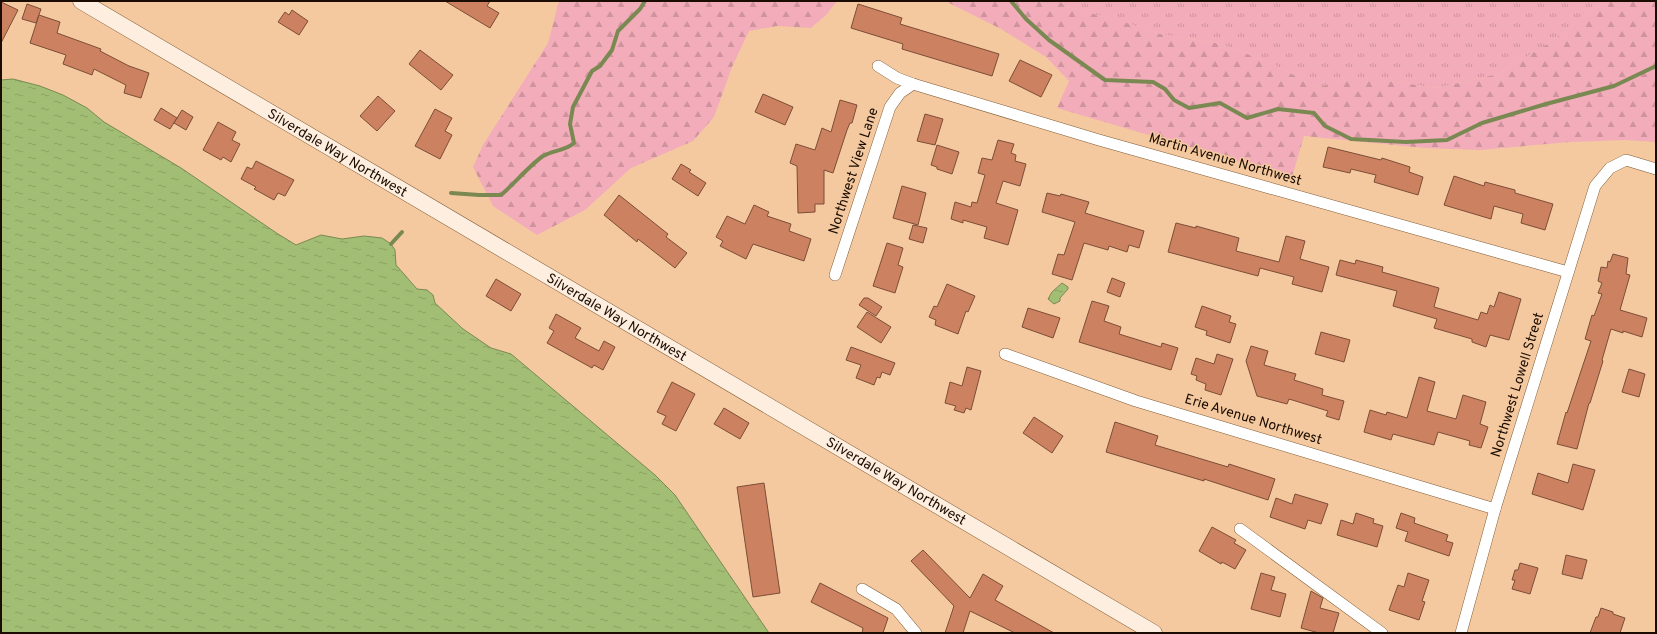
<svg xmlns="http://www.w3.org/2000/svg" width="1657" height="634" font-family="Overpass,sans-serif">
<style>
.grass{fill:url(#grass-tufts)}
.forest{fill:url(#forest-firs)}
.water{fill:url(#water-ripples);stroke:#7a8952}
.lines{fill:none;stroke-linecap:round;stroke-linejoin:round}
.stream{stroke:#7a8952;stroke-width:4}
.building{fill:#cc8260;stroke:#7c4d37}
.minor-casing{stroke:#805b34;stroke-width:12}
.secondary-casing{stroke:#805b34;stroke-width:17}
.minor{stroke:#fff;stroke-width:11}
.secondary{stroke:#fdeee0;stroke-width:16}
.labels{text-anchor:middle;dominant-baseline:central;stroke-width:3;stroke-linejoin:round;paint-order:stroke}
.street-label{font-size:14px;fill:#1b0c01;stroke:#f4c9a0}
</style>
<defs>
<pattern id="grass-tufts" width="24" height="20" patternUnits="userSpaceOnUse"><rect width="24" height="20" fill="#f2acba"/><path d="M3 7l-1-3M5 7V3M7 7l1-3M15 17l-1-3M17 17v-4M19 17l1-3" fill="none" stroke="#cf939e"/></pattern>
<pattern id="forest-firs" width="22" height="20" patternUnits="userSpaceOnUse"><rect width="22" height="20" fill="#f2acba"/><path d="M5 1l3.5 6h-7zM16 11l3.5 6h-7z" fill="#cf939e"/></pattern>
<pattern id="water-ripples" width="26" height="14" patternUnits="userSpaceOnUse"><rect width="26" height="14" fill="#a2be74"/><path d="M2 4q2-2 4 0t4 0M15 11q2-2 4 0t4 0" fill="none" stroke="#8ba263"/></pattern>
</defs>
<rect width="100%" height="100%" fill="#f4c9a0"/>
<polygon class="grass" points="1059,1 1606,1 1549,43 1498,74 1437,88 1390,81 1349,81 1316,87 1273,64 1221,44 1160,34 1121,21 1067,7"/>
<g class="forest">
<polygon points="559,1 837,1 826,15 811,28 777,26 749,31 732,67 714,117 693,141 631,168 585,210 537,235 493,206 473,167 483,145 548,43"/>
<polygon points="945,1 1059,1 1067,7 1121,21 1160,34 1221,44 1273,64 1316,87 1349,81 1390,81 1437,88 1498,74 1549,43 1606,1 1656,1 1656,142 1625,140 1570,142 1480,150 1425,148 1304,136 1292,177 1057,108 1069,81 1046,57 1001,29"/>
</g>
<g class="water">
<polygon points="13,79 40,86 63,95 87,108 104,122 181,168 278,234 296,245 321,235 342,239 364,236 382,238 391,244 395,250 396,265 417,289 427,290 433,295 435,303 463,329 491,348 511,354 655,475 675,495 769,633 1,633 1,80"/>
<polygon points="1062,283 1068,287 1068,289 1060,298 1060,301 1054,304 1048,299 1052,292"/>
</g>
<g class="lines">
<g class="stream">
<polyline points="1011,1 1026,19 1049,40 1105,80 1153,82 1165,89 1174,100 1189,108 1220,103 1247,118 1278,109 1314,113 1325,126 1351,139 1406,142 1447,140 1482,123 1546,104 1614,86 1656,66"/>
<path d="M451,193L479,195H501C514,184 530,165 543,156C553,150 565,151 574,143L570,124L573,107L592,71L600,66L612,50L618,31L640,9L645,1"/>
<polyline points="391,244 402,232"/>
</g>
</g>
<g class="building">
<polygon points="445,1 490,1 487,6 499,13 490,28"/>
<polygon points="1,2 18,10 1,43"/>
<polygon points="27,4 41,9 36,23 22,19"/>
<polygon points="858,4 902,18 900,24 999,54 992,76 902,49 903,44 851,28"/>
<polygon points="292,10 308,21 299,35 278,22 285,12 289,15"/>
<polygon points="39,15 60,22 57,33 101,49 100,51 129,66 149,73 141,98 124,93 126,85 94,69 92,75 63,64 66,55 30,43"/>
<polygon points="420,50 453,75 441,90 409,64"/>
<polygon points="1020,60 1052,75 1041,97 1009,81"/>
<polygon points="763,94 793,107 785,125 755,112"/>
<polygon points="378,96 395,111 377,131 360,116"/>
<polygon points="840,100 857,105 852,123 850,123 847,130 833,173 824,170 824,204 815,204 815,212 798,213 797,166 790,163 796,144 815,150 822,128 831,132"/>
<polygon points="161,108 177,118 170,129 154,120"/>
<polygon points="435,109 452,118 445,131 452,135 440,159 415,146"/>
<polygon points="182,110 193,117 186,130 174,123"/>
<polygon points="925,114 943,119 935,145 917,141"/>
<polygon points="218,122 236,132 232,140 240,144 231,162 223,157 221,160 203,150"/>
<polygon points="998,140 1014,144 1011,153 1016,155 1015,161 1026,164 1020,186 1003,181 996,203 1018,210 1008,245 984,238 987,227 963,220 963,223 951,219 955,202 971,207 972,202 977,203 985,175 978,173 982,158 992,160"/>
<polygon points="937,145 959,152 952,174 937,169 937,167 931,165"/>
<polygon points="1328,147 1381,160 1382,158 1410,167 1409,172 1423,177 1418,195 1374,182 1376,175 1351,169 1350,173 1323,167"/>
<polygon points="256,161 294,180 285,196 278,193 274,200 254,189 256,187 241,179 247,167 252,169"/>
<polygon points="681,164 691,170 689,172 706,183 698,196 672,179"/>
<polygon points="1454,176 1484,186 1485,182 1515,190 1515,193 1553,204 1545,230 1521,223 1523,214 1494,206 1491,219 1444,205"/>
<polygon points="902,186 926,193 918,225 893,218"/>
<polygon points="1047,193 1060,196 1061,194 1089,202 1085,213 1144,231 1139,248 1129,245 1127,252 1109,246 1108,250 1084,243 1072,280 1052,274 1058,254 1064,255 1075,222 1042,212"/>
<polygon points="619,195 668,234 666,237 687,253 675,268 638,239 637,242 604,215"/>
<polygon points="754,205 769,212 767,216 791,224 789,231 811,239 804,261 753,244 746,259 720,246 723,241 716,237 727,216 745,224"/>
<polygon points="1176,223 1196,228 1196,226 1239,238 1236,251 1279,262 1286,236 1305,241 1300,259 1329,267 1322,292 1292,284 1294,277 1260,268 1258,276 1168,252"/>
<polygon points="913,225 927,228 923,243 909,239"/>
<polygon points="887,243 903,248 898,265 903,267 895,293 873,286"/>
<polygon points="1613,254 1628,258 1626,274 1630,275 1620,310 1647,318 1642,337 1623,331 1623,333 1611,329 1602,360 1603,361 1590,403 1589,403 1577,449 1557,444 1566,412 1567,413 1591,341 1585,339 1592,315 1594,316 1602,294 1598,293 1602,283 1598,281 1601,267 1607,268 1608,261 1610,262"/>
<polygon points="1340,260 1355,264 1356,260 1383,267 1382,272 1439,288 1434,307 1478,320 1481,312 1487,314 1490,305 1494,307 1499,292 1521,299 1509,340 1490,335 1486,347 1472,342 1472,339 1434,328 1437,319 1393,306 1397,291 1336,275"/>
<polygon points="1112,278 1125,283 1120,297 1107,292"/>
<polygon points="496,279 521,294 511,311 486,296"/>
<polygon points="947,284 975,296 968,312 966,311 958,334 935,325 936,320 929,317 934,306 937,307"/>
<polygon points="864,298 868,298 882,307 876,316 859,305"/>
<polygon points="1092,301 1109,306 1104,321 1121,327 1119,334 1161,347 1162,343 1178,348 1171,370 1079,342"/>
<polygon points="1202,306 1231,316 1229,322 1236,324 1230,343 1206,335 1207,331 1195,327"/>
<polygon points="1028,308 1060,318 1053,338 1022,327"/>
<polygon points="867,312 891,327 881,343 857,327"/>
<polygon points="556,314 581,328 575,338 599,351 604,341 615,347 603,370 594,365 592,368 547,343 554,331 549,328"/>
<polygon points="1321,332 1350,340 1344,362 1315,354"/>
<polygon points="1251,346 1268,351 1264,365 1296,374 1294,380 1323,389 1322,395 1344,401 1339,420 1326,416 1328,411 1289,399 1287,404 1257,396 1246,361"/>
<polygon points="851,347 895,363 890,375 882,372 880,378 877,377 874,385 856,378 861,365 846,360"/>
<polygon points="1217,354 1233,359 1221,395 1205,390 1206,384 1196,380 1197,376 1191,374 1196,358 1214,364"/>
<polygon points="967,367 981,371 971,410 966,408 964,413 954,410 956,406 945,403 950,382 962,386"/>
<polygon points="1629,369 1645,374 1639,397 1622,392"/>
<polygon points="1419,377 1435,382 1427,411 1456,419 1463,395 1486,402 1480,424 1488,427 1481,448 1469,445 1470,441 1438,432 1434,445 1393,434 1391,440 1364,432 1370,410 1386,415 1387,412 1407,418"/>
<polygon points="672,382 695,394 676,431 662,424 666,416 657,412"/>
<polygon points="724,408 749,423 740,439 714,424"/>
<polygon points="1034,417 1063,436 1052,453 1023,433"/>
<polygon points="1115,422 1158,436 1155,445 1228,467 1229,464 1275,479 1268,500 1204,479 1204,481 1106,452"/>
<polygon points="1573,464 1595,470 1583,510 1532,494 1538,473 1568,483"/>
<polygon points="764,483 780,593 753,597 737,487"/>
<polygon points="1295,494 1328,504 1321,524 1308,520 1305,529 1270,517 1276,498 1292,504"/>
<polygon points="1356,513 1374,519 1373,523 1383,526 1377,547 1337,535 1341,520 1353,524"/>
<polygon points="1401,513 1415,518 1414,523 1448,535 1446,541 1453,543 1449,556 1405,541 1408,532 1396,528"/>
<polygon points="1212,527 1236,540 1234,543 1246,550 1235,569 1222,562 1221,564 1199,551"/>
<polygon points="923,550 970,598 983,574 1003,586 995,600 1054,633 1015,633 970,611 963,633 945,633 954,606 911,561"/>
<polygon points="1566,555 1587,560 1582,579 1562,574"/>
<polygon points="1520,563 1538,568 1530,594 1512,589 1515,580 1512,580 1515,570 1518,570"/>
<polygon points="1261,573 1275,577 1271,590 1286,594 1280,617 1251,609"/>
<polygon points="1408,573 1429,580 1422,601 1425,602 1419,620 1389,610 1398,585 1404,587"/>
<polygon points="820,583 888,618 883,633 862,633 863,628 811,602"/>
<polygon points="1311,591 1323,598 1320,608 1339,613 1333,633 1319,633 1301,628"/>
<polygon points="1601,608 1613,612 1613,614 1625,618 1620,633 1590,633 1596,617 1598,617"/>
</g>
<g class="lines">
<defs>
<g id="minor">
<polyline points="878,66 897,78 913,84 1099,140 1568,272"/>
<polyline points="835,275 890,107 900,93 913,84"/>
<polyline points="1005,354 1136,401 1495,509"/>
<polyline points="1240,529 1382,633"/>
<polyline points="862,589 896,609 916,633"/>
<polyline points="1461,633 1495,509 1595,186 1610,168 1626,160 1656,169"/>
</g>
<g id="secondary">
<path id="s1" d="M81,1C437,214 796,422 1154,633"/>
</g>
</defs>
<use href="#minor" class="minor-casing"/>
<use href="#secondary" class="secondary-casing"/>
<use href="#minor" class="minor"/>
<use href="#secondary" class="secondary"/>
</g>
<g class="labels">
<g class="street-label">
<text stroke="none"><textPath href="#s1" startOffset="298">Silverdale Way Northwest</textPath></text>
<text transform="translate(1225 160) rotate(16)">Martin Avenue Northwest</text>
<text transform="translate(854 171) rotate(-72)">Northwest View Lane</text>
<text stroke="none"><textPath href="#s1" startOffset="622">Silverdale Way Northwest</textPath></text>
<text transform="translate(1518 385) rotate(-73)">Northwest Lowell Street</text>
<text transform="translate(1253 420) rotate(17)">Erie Avenue Northwest</text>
<text stroke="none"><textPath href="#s1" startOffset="946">Silverdale Way Northwest</textPath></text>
</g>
</g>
<rect width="1657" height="634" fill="none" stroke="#1b0c01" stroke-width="4"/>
</svg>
